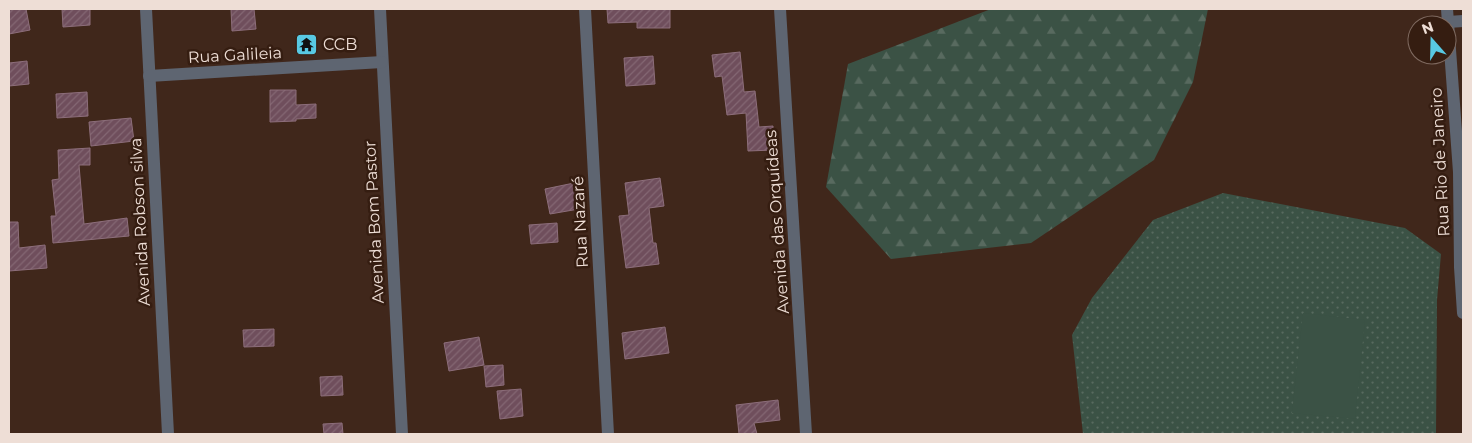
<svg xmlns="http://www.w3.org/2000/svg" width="1472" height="443" font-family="Montserrat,sans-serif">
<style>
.grass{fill:url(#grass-dots)}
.forest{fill:url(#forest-firs)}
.garden{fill:#3b5245}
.building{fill:url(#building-hatch);stroke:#8d6e7b}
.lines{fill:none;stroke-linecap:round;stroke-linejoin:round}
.minor{stroke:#5e6571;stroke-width:12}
.labels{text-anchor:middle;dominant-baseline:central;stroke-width:5;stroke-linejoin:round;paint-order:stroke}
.poi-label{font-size:16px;fill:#eeded6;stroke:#351d11;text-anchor:start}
.street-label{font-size:16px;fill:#eeded6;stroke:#351d11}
</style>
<defs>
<pattern id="grass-dots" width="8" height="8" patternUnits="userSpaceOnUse" patternTransform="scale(1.25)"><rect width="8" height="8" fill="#3b5245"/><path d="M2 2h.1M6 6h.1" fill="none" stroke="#586a5f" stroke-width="1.8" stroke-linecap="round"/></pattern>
<pattern id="forest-firs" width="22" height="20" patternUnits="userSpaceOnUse" patternTransform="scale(1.25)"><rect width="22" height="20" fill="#3b5245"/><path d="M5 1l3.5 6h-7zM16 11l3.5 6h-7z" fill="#586a5f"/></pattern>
<pattern id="building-hatch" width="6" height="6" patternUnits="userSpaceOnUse" patternTransform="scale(1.25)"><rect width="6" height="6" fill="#6f4e5c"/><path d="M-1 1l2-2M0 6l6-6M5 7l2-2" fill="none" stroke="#846773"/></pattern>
</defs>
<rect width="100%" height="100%" fill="#40271b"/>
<polygon class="grass" points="1223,193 1405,228 1441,254 1437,300 1436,434 1083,434 1072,335 1092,298 1153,220"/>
<polygon class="forest" points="991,9 1208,9 1193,82 1154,160 1031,243 891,259 826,187 848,64"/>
<polygon class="garden" points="1303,313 1365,320 1355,419 1292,413"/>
<g class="building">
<polygon points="9,9 26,9 30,30 9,34"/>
<polygon points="62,9 90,9 90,25 63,27"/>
<polygon points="231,9 254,9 256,29 232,31"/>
<polygon points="607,9 670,9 670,28 637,28 637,22 608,23"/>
<polygon points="740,52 744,92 755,91 759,127 773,126 774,150 748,151 746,113 727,115 722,76 715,77 712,55"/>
<polygon points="653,56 655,84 626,86 624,58"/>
<polygon points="27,61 29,84 9,86 9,63"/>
<polygon points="270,90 296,90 296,105 316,104 316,118 296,119 296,121 270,122"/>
<polygon points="87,92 88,116 57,118 56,94"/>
<polygon points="131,118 134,141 91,146 89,122"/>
<polygon points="90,148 90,165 79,165 84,224 127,218 129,236 53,243 51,216 56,216 52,180 59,179 58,150"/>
<polygon points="660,178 664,206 649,208 653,243 656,243 659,264 626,268 619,216 629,215 625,183"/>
<polygon points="574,183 579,209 550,214 545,189"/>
<polygon points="9,222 18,222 19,248 45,245 47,268 9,271"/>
<polygon points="557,223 558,242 531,244 529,225"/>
<polygon points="665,327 669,353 625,359 622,333"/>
<polygon points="274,329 274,346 244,347 243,330"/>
<polygon points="479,337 484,365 449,371 444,343"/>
<polygon points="503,365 504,385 486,387 484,366"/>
<polygon points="342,376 343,395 321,396 320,377"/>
<polygon points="521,389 523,416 500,419 497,391"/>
<polygon points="778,400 780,420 754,423 757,434 739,434 736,405"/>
<polygon points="342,423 343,434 324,434 323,424"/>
</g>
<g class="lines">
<g class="minor">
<polyline points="146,9 168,434"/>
<polyline points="380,9 402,434"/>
<polyline points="585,9 608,434"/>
<polyline points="780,9 806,434"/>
<polyline points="1447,9 1459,172 1460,267 1463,313"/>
<polyline points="1448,22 1463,21"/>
<polyline points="149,76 382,62"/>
</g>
</g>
<defs>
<symbol id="temple-square" viewBox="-11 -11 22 22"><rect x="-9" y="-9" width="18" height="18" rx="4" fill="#58c9e3" stroke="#351d11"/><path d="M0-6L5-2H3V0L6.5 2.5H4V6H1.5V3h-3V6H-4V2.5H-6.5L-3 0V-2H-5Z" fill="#111"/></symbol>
</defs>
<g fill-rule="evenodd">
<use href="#temple-square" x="294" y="32" width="25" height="25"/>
</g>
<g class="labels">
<g class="poi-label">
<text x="323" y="44">CCB</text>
</g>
<g class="street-label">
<text transform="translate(235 55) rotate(-3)">Rua Galileia</text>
<text transform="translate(1440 162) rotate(-93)">Rua Rio de Janeiro</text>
<text transform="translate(140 222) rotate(-93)">Avenida Robson silva</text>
<text transform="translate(374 222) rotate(-93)">Avenida Bom Pastor</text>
<text transform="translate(580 222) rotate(-93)">Rua Nazaré</text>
<text transform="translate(777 222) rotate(-94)">Avenida das Orquídeas</text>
</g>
</g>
<rect width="1472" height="443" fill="none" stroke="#eeded6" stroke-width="20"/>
<g transform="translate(1432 40) rotate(340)"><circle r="24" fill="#351d11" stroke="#7f6a60"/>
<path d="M0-4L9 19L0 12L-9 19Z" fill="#58c9e3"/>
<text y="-8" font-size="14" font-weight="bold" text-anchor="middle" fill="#eeded6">N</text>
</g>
</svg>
